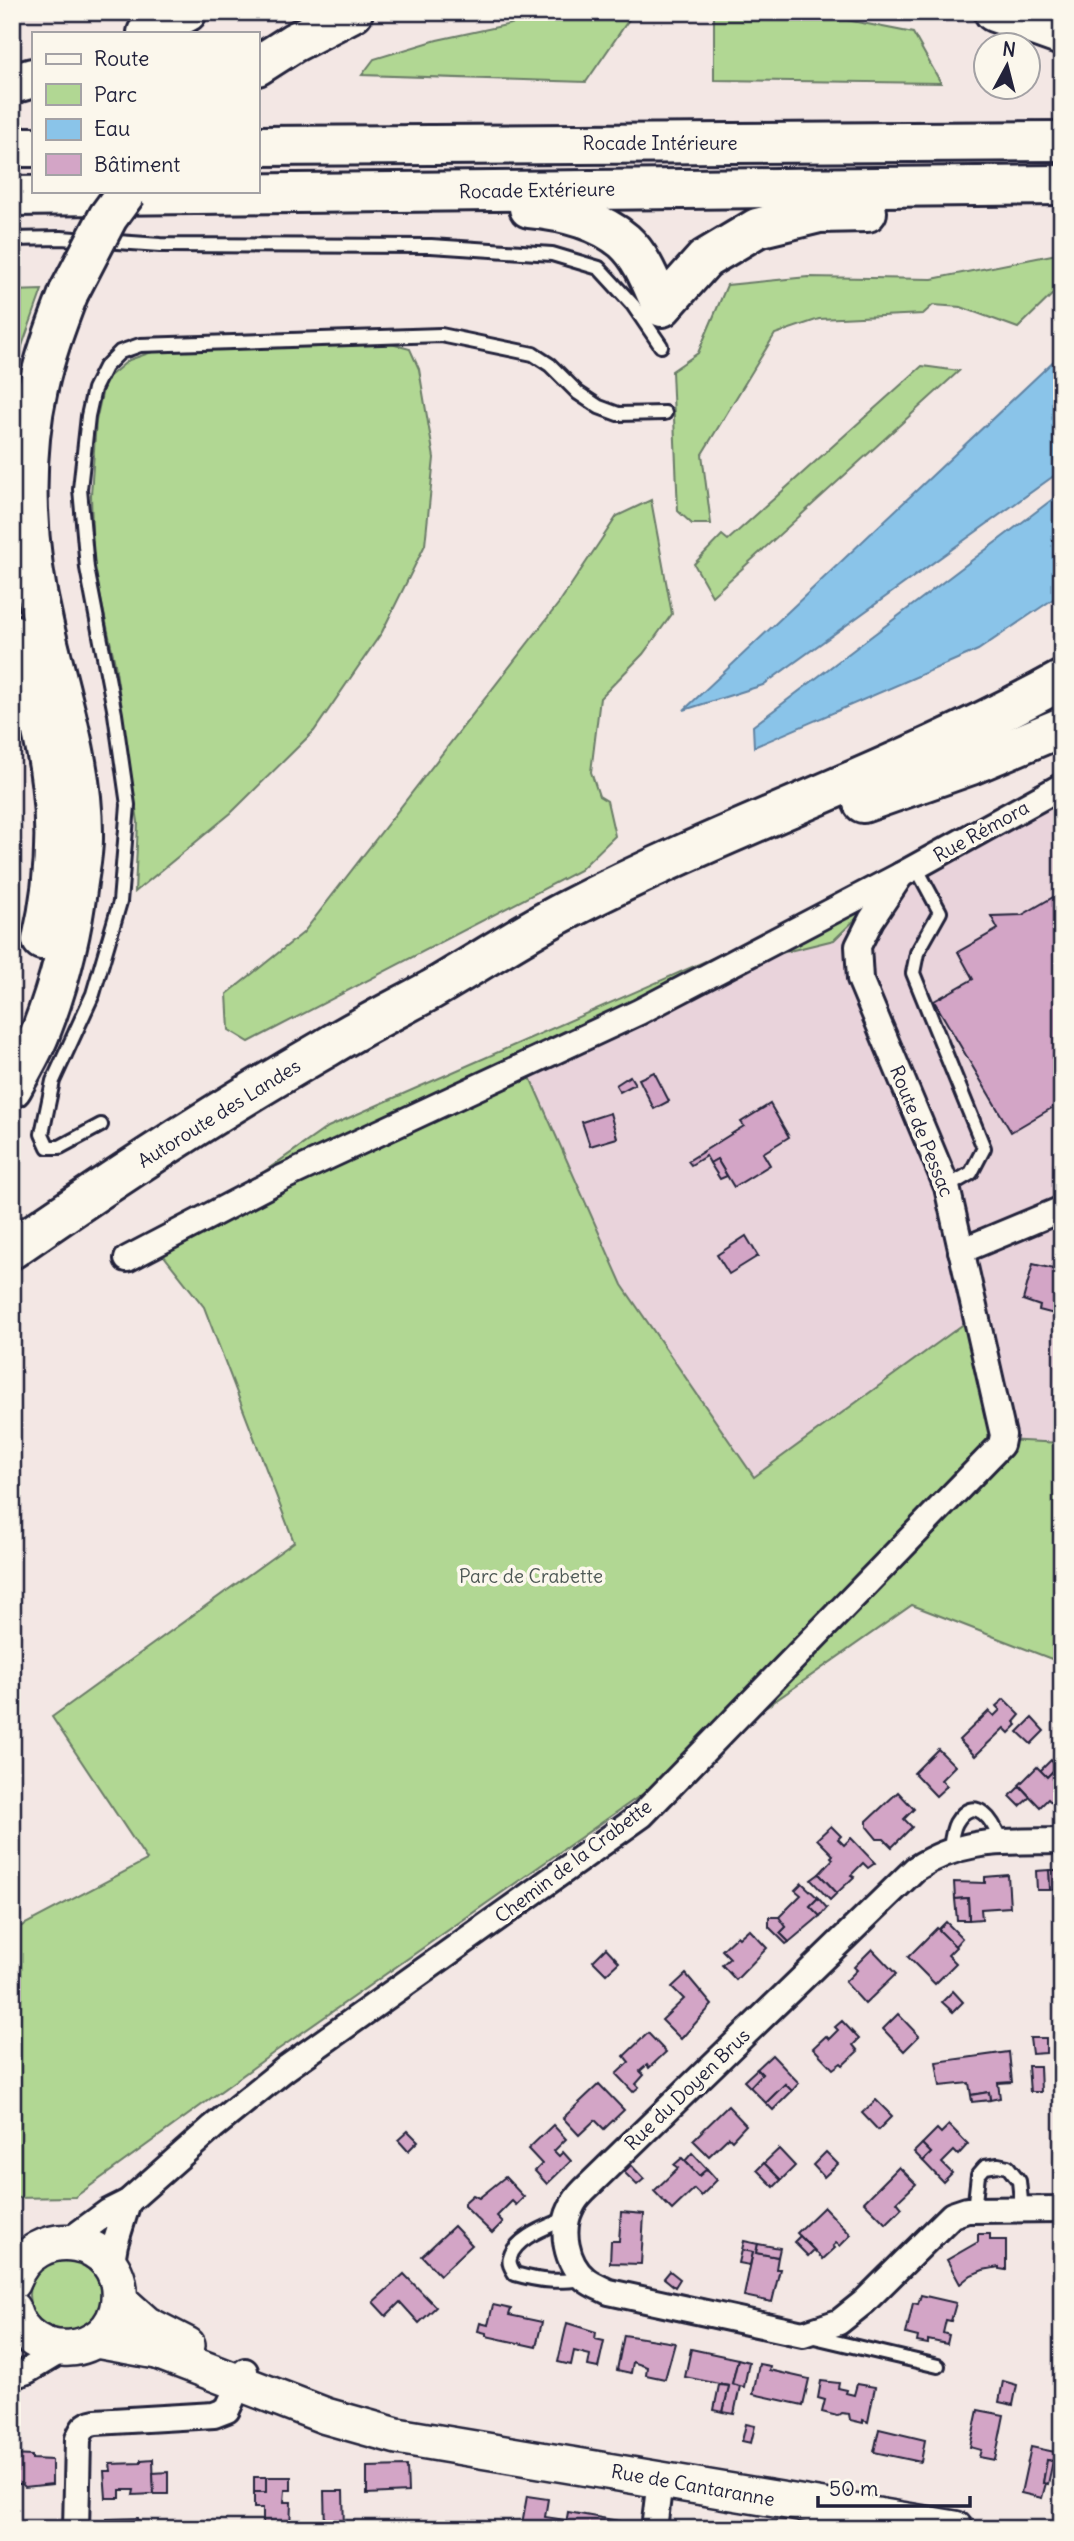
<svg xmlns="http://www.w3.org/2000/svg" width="1074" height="2541" font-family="Delius,sans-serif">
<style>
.built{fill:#e9d3db}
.green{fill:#b1d793;stroke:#6a7c67;stroke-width:2}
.water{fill:#8ac4e9;stroke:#6083a3;stroke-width:2}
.building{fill:#d3a5c6;stroke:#22223b;stroke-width:2}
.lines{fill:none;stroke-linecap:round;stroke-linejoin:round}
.lane-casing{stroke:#22223b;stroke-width:18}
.street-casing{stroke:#22223b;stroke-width:30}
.secondary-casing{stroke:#22223b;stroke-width:40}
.highway-casing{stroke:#22223b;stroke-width:44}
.lane{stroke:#fbf7ec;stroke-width:12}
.street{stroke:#fbf7ec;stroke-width:24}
.secondary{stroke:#fbf7ec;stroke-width:35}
.highway{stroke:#fbf7ec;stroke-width:38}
.highway-bridge-casing{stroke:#22223b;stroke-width:44;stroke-linecap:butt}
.highway-bridge{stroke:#fbf7ec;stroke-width:38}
.labels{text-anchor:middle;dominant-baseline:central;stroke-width:7;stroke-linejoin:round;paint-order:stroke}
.street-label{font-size:19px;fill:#22223b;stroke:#fbf7ec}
.park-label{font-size:19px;fill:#4d5855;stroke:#fbf7ec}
</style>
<rect width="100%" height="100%" fill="#f3e7e4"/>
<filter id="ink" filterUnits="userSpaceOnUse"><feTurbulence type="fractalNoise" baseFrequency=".0143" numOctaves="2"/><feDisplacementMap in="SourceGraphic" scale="14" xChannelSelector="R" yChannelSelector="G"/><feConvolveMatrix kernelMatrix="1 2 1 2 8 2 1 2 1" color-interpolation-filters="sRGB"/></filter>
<g filter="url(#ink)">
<polygon class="built" points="1062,786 1062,1443 1003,1441 975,1316 754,1477 622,1285 529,1075 781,953 834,940 901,875"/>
<g class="green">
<polygon points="566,12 634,12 586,82 362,75 374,59 437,40"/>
<polygon points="714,12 806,12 913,33 941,83 714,80"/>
<polygon points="1062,253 1062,285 1018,328 961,307 933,305 923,314 819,319 775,334 702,454 711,524 692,524 678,511 672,371 698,353 727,285 808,277 932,279"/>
<polygon points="42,290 22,346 12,386 12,291"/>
<polygon points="391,344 410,349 419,369 434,458 425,545 382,632 314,731 231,813 135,892 138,822 115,664 93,562 91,495 96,421 105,380 129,360 152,352"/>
<polygon points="922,366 959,371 712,596 694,564 722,535 728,540"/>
<polygon points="651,500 672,614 643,654 600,698 591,772 599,796 607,801 615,836 580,870 249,1042 229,1030 227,994 303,933 559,603 617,516"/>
<polygon points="901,875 834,940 781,953 529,1075 622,1285 754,1477 976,1315 1003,1440 1062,1443 1062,1663 912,1605 276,2051 75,2197 12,2198 12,1931 147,1860 52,1717 294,1542 204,1307 157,1247 328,1127"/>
<circle cx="65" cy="2295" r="36"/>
</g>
<g class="water">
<polygon points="1062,353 1062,470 763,685 684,710"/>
<polygon points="1062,492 1062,593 978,650 754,747 753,726"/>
</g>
<g class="building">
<polygon points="1062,892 1062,1102 1011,1132 934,1001 973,979 958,952 998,929 991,916 1022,915"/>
<polygon points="654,1072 669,1101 654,1109 639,1079"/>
<polygon points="630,1076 635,1084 620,1092 616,1085"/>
<polygon points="770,1104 789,1137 763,1153 770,1165 734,1187 717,1159 710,1163 706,1156 691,1165 688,1161 744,1126 741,1122"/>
<polygon points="610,1113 617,1138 590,1146 582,1122"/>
<polygon points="717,1159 727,1176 720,1179 710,1163"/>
<polygon points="746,1236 758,1256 729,1274 717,1255"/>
<polygon points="1033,1264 1062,1271 1062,1316 1039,1310 1040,1306 1023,1300"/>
<polygon points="1004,1699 1020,1715 1014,1722 1017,1725 1009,1733 1004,1728 975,1756 959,1740 989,1711 994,1716 1000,1710 996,1706"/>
<polygon points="1032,1718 1044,1731 1031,1744 1018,1732"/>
<polygon points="938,1749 955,1766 941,1780 947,1786 936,1796 914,1773"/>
<polygon points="1051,1760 1057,1767 1047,1777 1040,1771"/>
<polygon points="1062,1762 1062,1802 1056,1807 1048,1799 1040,1807 1019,1785 1037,1767 1047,1777"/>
<polygon points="1020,1786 1030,1797 1020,1806 1010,1796"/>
<polygon points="898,1792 914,1809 904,1819 912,1827 892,1847 884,1839 877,1839 867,1827 867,1821"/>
<polygon points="831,1826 841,1836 838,1839 844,1845 851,1838 875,1863 868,1868 863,1863 851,1875 854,1877 837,1893 819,1874 833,1859 831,1857 833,1855 817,1839"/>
<polygon points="1049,1870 1058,1870 1059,1889 1050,1890"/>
<polygon points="1049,1870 1050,1890 1037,1890 1036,1871"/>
<polygon points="819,1874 837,1893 830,1900 811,1880"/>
<polygon points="1008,1875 1010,1907 981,1909 982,1919 969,1920 968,1898 955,1899 954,1882 985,1883 985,1877"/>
<polygon points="802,1883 818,1898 810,1906 820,1916 789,1942 780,1933 786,1927 778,1918 801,1895 795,1890"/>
<polygon points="818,1898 827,1908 820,1916 810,1906"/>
<polygon points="968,1898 969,1920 957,1920 955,1899"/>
<polygon points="769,1917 779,1917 786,1927 780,1933 789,1942 786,1944 769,1927"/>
<polygon points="946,1922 962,1938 955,1946 938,1930"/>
<polygon points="937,1928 956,1947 948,1955 956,1963 935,1984 908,1957"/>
<polygon points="749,1929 767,1948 736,1980 722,1965 730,1958 722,1950 737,1936 739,1938"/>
<polygon points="606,1948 619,1962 606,1974 593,1961"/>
<polygon points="872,1949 896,1974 865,2004 845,1982 857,1970 854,1967"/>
<polygon points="686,1974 712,2005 681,2039 662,2020 684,1999 672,1987"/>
<polygon points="953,1991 963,2002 953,2012 942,2002"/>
<polygon points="898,2014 919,2036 904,2051 883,2029"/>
<polygon points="842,2021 859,2039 853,2045 858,2051 843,2065 841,2063 833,2069 813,2048 826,2036 829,2039 838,2030 835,2027"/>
<polygon points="648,2033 666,2052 649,2068 647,2065 640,2071 644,2075 636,2084 639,2087 633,2092 616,2074 629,2062 624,2056"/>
<polygon points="1030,2038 1046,2038 1046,2053 1032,2054"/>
<polygon points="1009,2052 1012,2082 998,2083 1000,2098 990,2100 989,2092 971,2095 969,2083 940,2086 936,2062"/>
<polygon points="772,2055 799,2083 792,2091 785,2084 766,2103 750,2087 762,2074 757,2069"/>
<polygon points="1028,2066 1040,2066 1041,2092 1030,2092"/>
<polygon points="757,2069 762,2074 750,2087 744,2081"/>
<polygon points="599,2084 624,2110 604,2129 595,2120 579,2135 563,2118"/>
<polygon points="785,2084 792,2091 773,2110 766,2103"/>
<polygon points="989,2092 990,2100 972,2102 971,2095"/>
<polygon points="876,2100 892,2116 878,2130 862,2113"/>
<polygon points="728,2106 746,2125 732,2140 729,2137 709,2156 693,2140"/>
<polygon points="553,2125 566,2139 554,2151 559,2156 563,2152 571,2161 547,2184 535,2171 542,2164 528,2149"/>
<polygon points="949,2125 968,2144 958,2155 954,2151 942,2163 952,2173 943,2182 923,2161 931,2153 922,2144 937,2129 941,2133"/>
<polygon points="408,2131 418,2141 408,2151 398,2140"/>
<polygon points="922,2144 931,2153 923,2161 914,2152"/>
<polygon points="779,2149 795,2166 781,2180 764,2163"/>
<polygon points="826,2152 838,2164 824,2177 813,2165"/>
<polygon points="692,2153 707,2169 699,2176 685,2161"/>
<polygon points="682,2158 699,2176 707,2169 717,2180 701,2196 694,2189 672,2210 654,2191 678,2168 674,2165"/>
<polygon points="764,2163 781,2180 774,2187 757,2170"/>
<polygon points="631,2165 644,2179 637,2185 624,2172"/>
<polygon points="899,2167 916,2184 897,2202 902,2208 886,2224 864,2202"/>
<polygon points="505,2177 524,2197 516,2205 512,2201 497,2216 503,2222 492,2233 464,2206 464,2203 473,2195 479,2198"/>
<polygon points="824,2207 851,2235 840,2246 836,2243 833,2246 835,2248 823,2259 797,2233"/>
<polygon points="621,2212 644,2214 641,2264 610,2263 611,2241 619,2241"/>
<polygon points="454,2226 472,2245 440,2275 422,2256"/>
<polygon points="978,2234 990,2234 990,2240 1006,2240 1006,2270 999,2269 999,2267 983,2270 971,2275 960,2284 947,2260 978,2242"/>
<polygon points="800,2236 814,2250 808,2256 794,2242"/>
<polygon points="744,2241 758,2244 756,2253 778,2257 776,2269 780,2269 772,2302 744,2296 753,2252 742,2250"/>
<polygon points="758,2244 780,2248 778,2257 756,2253"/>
<polygon points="742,2250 753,2252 750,2265 739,2263"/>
<polygon points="670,2271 680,2279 675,2287 664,2278"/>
<polygon points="404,2274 436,2307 419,2323 400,2302 386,2316 373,2302"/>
<polygon points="921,2295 956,2303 951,2321 946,2320 943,2333 949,2335 947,2344 928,2340 928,2344 917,2342 918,2337 906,2334 913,2303 918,2304"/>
<polygon points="493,2305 511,2309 509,2315 542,2322 536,2347 486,2336 486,2333 478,2331 480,2323 488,2325"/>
<polygon points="567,2323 596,2332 595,2339 604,2341 598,2368 588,2366 590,2355 574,2351 571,2365 558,2362"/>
<polygon points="624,2335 675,2343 665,2379 646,2375 647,2367 633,2362 631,2373 617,2370"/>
<polygon points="691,2349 738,2359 732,2384 740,2386 734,2414 723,2412 729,2386 685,2377"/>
<polygon points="738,2359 749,2362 744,2387 732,2384"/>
<polygon points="759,2364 770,2366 769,2370 809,2379 803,2405 753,2394"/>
<polygon points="821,2381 839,2383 838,2388 847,2390 846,2393 854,2395 857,2384 875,2387 868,2422 863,2420 863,2423 850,2420 849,2414 841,2413 837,2416 822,2412 825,2400 818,2398"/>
<polygon points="1003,2381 1017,2385 1013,2405 999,2402"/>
<polygon points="719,2385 729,2386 723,2412 714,2410"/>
<polygon points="978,2410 1004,2415 995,2460 979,2457 981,2450 970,2447"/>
<polygon points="746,2424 755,2426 751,2443 742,2441"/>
<polygon points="879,2429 925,2440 921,2462 874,2452"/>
<polygon points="1031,2447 1055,2452 1053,2461 1047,2460 1043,2483 1046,2483 1042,2498 1021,2493"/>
<polygon points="12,2455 32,2456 32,2459 52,2460 52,2484 25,2487 22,2484 12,2484"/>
<polygon points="153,2459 154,2494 133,2495 134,2490 120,2490 120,2498 106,2498 104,2471 111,2471 110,2464 141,2463 141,2460"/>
<polygon points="1047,2460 1053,2461 1048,2484 1043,2483"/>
<polygon points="407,2466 408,2492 367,2494 367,2467"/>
<polygon points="168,2472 168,2494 154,2494 153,2473"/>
<rect x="254" y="2477" width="12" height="15"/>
<polygon points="266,2477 291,2477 291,2490 285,2490 284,2502 291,2502 290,2529 263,2529 263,2508 254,2508 254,2492 266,2492"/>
<polygon points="324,2491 343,2491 344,2529 325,2529"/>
<polygon points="527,2496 548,2499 545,2517 566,2520 565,2529 517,2529 518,2523 522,2524"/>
<polygon points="568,2512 619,2521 617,2529 565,2529"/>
<polygon points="138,2518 139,2529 106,2529 106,2519"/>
</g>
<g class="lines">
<defs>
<g id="lane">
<polyline points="12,239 61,238 160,245 431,246 552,254 599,268 633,305 661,346"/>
<polyline points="916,867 940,912 917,953 913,973 984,1148 971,1173 947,1187"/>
<polyline points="101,1125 60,1147 48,1147 42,1134 53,1081 93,994 120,902 128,805 115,714 87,568 80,489 88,416 94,389 105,367 120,352 140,345 441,335 533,354 550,365 578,393 599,407 618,414 665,413"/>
<path d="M950,1850C951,1842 952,1830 956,1823C975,1791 994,1822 1001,1842"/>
<polyline points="974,2210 978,2175 985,2167 998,2165 1008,2167 1019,2181 1022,2210"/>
<path d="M567,2218C550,2226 515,2237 510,2258C508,2264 512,2269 515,2274C543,2282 557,2282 585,2279"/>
<polyline points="810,2336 938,2366"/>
</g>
<g id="street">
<polyline points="961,1251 1062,1209"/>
<polyline points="127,1259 282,1178 639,1012 901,875 1062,786"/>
<path d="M1062,1841C1006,1842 964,1837 915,1869L584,2190C579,2195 574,2201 571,2208C560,2230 566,2263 585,2279C592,2285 601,2288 609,2292L803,2334L839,2322L864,2302L952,2215L967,2210L1062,2209"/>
<polyline points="67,2242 108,2212 128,2202 213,2127 285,2069 642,1815 1001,1445 1003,1435 947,1187 860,979 858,946 871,920 901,875"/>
<polyline points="111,2267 115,2244 128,2202"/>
<polyline points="12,2376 27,2371 62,2350"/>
<path d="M76,2529L78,2439C82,2429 84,2424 96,2422L214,2415L227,2410L245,2371"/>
<polyline points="654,2529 660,2480"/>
</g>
<g id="secondary">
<path d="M12,2282C34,2219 125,2236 119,2301C112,2360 28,2365 12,2309"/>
<polyline points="119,2300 146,2324 187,2345"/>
<polyline points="96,2340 157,2351 326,2416 397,2436 955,2529"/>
</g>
<g id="highway">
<polyline points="994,12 1062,36"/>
<polyline points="147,33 187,12"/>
<polyline points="257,66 293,43 353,12"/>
<polyline points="12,84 33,78"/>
<polyline points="257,146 1062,141"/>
<polyline points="12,147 33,147"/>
<polyline points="12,196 1062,185"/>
<path d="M529,208C563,211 598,219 624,241C643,258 652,285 662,307L705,259L757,228L819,213L867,212"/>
<path d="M12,634C51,737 68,830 42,940"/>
<polyline points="863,803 971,765 1062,727"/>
<path d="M12,1088C22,1069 34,1050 41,1031C60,982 72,933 78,882C80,868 83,853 83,839C84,766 60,696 44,626C26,550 21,465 38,388C45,355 57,324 69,292"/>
<path d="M12,1249C114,1178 218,1110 326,1048C360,1027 396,1009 431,990C478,963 523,932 571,908C731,825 904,768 1062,680"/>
</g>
</defs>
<use href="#lane" class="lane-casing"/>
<use href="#street" class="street-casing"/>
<use href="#secondary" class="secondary-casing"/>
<use href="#highway" class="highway-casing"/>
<use href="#lane" class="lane"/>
<use href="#street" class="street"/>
<use href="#secondary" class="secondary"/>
<use href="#highway" class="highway"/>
<defs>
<polyline id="highway-bridge" points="69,292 108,217 127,191"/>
</defs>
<use href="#highway-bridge" class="highway-bridge-casing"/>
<use href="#highway-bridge" class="highway-bridge"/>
</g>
</g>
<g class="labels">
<g class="street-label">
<text x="660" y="143">Rocade Intérieure</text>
<text transform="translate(537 190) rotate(-1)">Rocade Extérieure</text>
<text transform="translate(981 831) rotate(-29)">Rue Rémora</text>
<text transform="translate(219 1113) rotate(-32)">Autoroute des Landes</text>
<text transform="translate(922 1131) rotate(68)">Route de Pessac</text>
<text transform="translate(573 1861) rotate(-37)">Chemin de la Crabette</text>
<text transform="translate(687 2089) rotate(-44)">Rue du Doyen Brus</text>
<text transform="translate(693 2485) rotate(10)">Rue de Cantaranne</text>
</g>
<g class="park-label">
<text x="531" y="1576">Parc de Crabette</text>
</g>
</g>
<rect width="1074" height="2541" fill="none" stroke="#fbf7ec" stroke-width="42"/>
<rect x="21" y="21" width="1032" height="2499" fill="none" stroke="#22223b" stroke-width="2.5" filter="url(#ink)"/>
<rect x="32" y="32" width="228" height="161" fill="#fbf7ec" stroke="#a4a2a5" stroke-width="2"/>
<rect x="46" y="54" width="35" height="10" fill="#fbf7ec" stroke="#a4a2a5" stroke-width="2"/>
<text x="94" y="66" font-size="21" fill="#22223b">Route</text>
<rect x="46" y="84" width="35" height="21" fill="#b1d793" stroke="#a4a2a5" stroke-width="2"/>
<text x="94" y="102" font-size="21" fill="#22223b">Parc</text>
<rect x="46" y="119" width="35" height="21" fill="#8ac4e9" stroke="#a4a2a5" stroke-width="2"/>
<text x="94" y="136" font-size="21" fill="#22223b">Eau</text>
<rect x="46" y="154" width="35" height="21" fill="#d3a5c6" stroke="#a4a2a5" stroke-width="2"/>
<text x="94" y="172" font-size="21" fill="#22223b">Bâtiment</text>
<g transform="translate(1007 66) rotate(7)"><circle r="33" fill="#fbf7ec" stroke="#a4a2a5" stroke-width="2"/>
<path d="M0-5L12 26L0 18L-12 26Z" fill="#22223b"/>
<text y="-10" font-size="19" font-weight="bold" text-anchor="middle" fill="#22223b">N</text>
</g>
<path d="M818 2496v10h152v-10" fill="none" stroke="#22223b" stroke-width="3.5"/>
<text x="829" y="2496" font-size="21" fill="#22223b" stroke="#fbf7ec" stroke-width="5" paint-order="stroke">50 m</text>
</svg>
